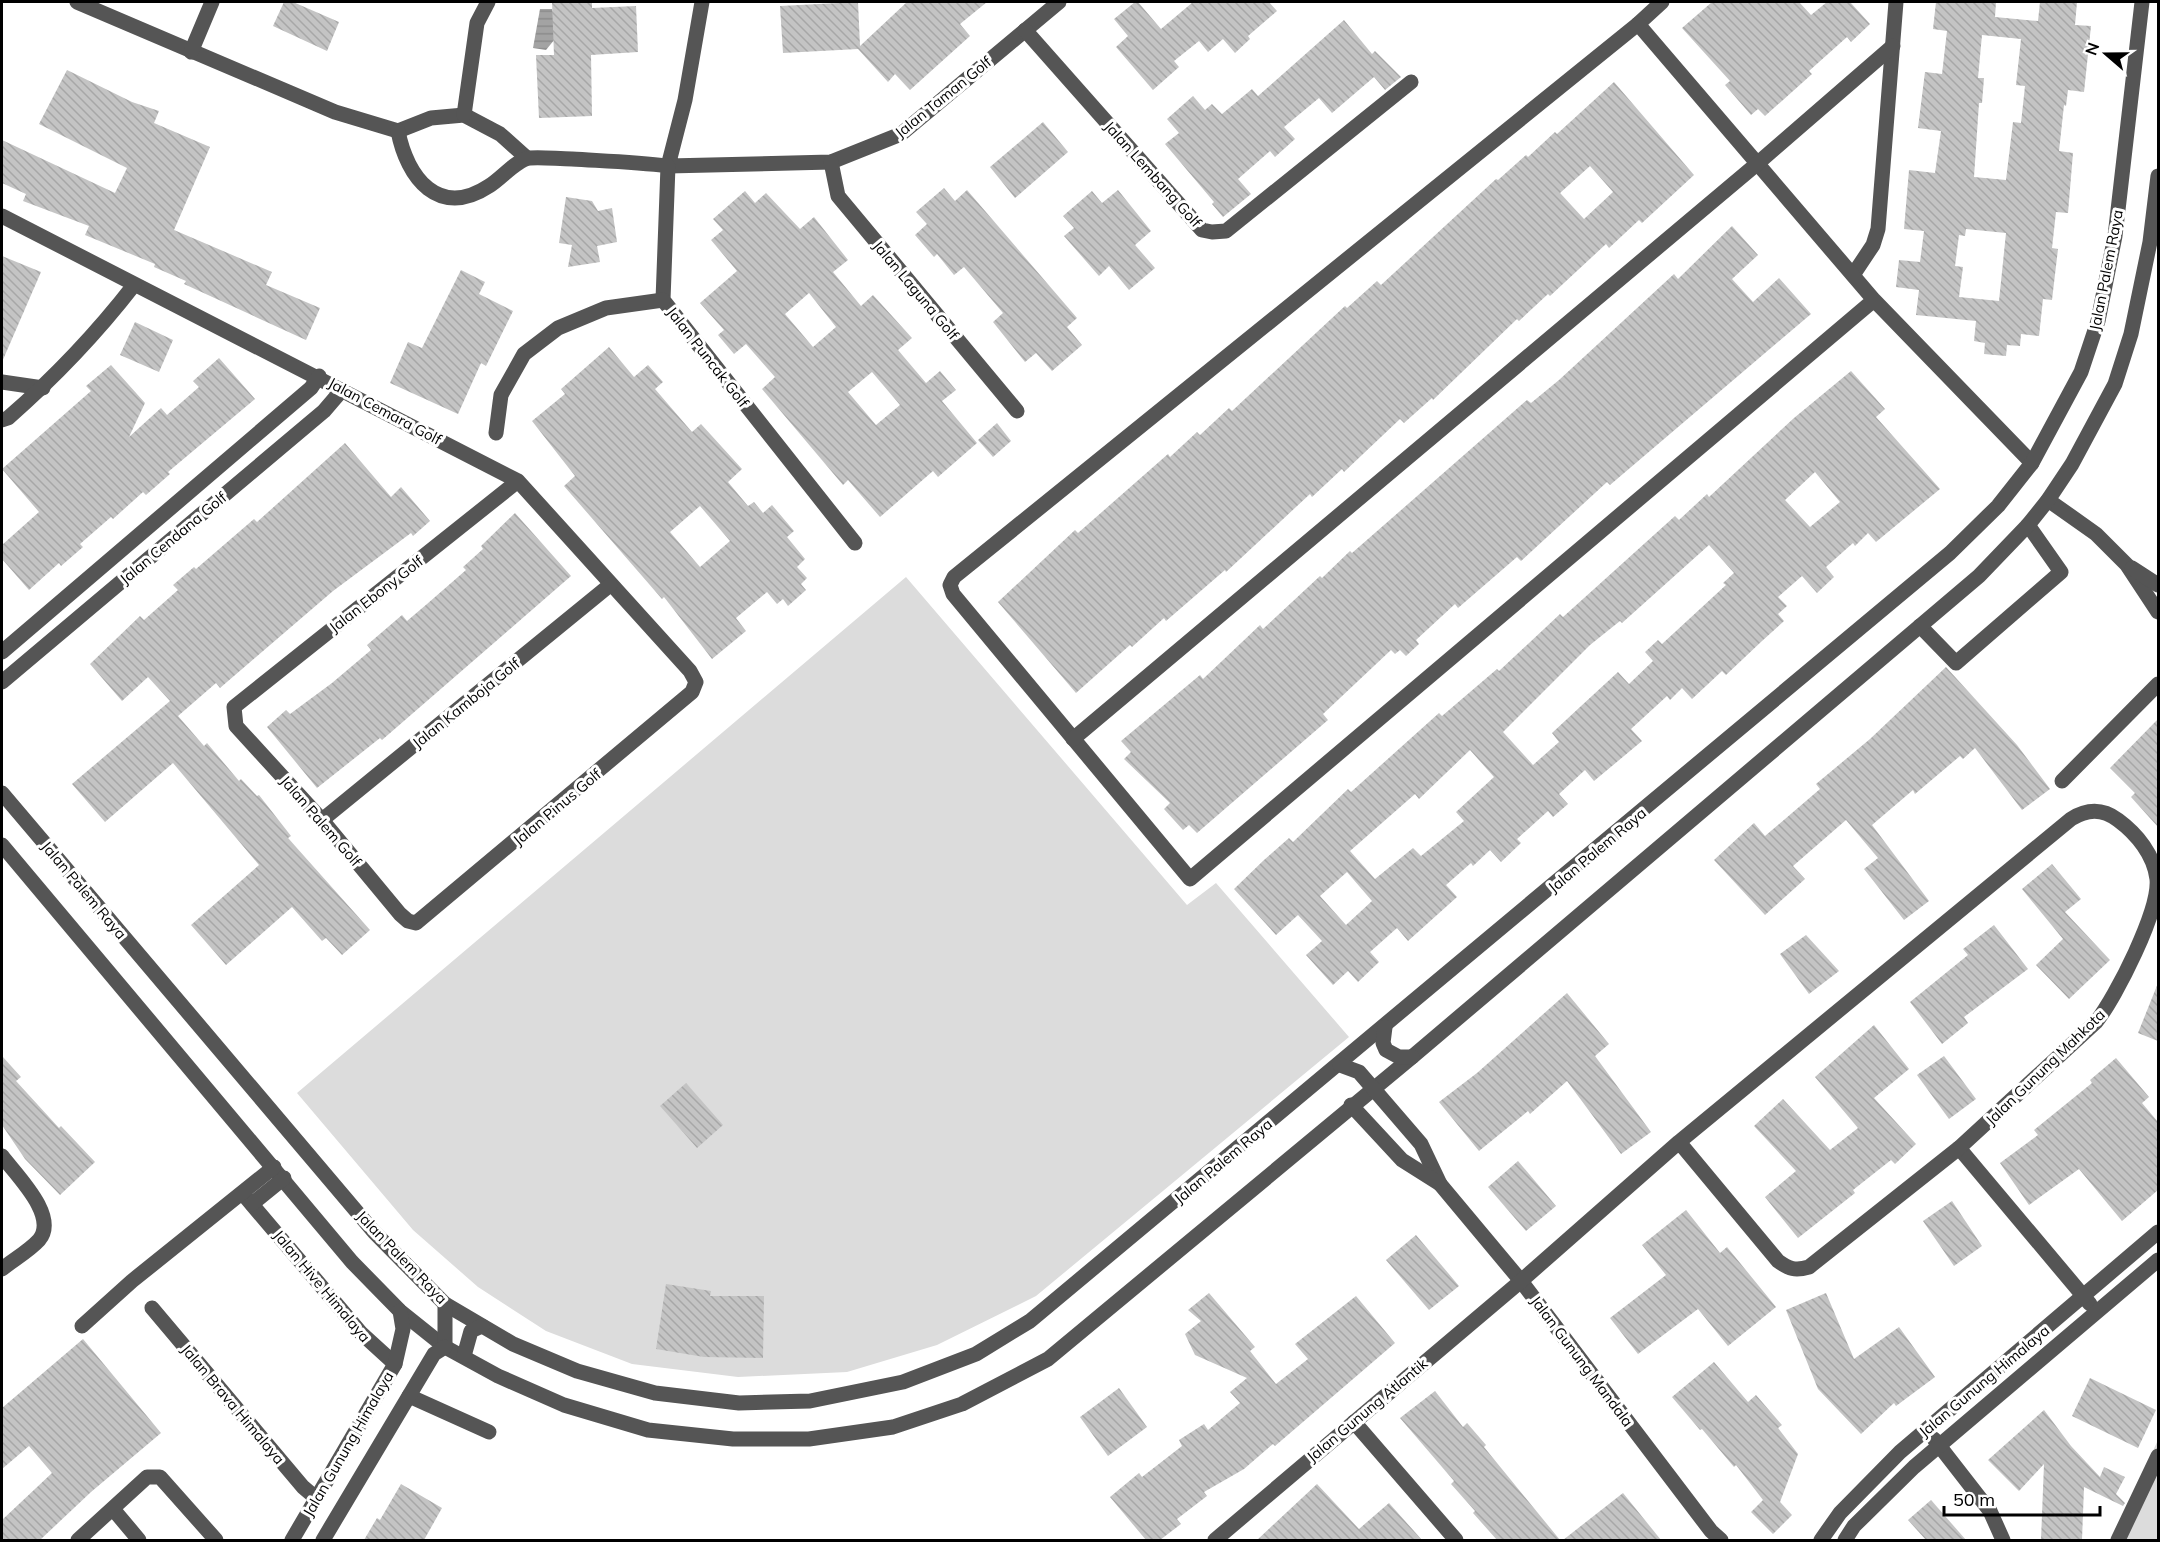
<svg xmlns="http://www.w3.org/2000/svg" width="2160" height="1542" font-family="Mulish,sans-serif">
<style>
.grass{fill:#dcdcdc}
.water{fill:url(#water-rules)}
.building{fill:url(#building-back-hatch);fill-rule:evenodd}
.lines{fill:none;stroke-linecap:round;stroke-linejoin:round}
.minor{stroke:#555;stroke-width:15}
.labels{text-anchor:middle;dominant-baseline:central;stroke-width:6;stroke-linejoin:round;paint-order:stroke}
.street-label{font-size:15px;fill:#000;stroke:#fff}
</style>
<defs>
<pattern id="water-rules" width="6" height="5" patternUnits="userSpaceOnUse" patternTransform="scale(1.5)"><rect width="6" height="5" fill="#a3a3a3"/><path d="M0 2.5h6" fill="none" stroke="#8b8b8b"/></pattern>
<pattern id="building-back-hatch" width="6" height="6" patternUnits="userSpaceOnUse" patternTransform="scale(1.5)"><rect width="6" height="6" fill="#c4c4c4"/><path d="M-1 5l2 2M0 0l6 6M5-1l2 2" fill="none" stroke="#a7a7a7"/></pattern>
</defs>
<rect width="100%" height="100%" fill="#fff"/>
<g class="grass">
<polygon points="906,577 1187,905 1216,883 1349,1037 1036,1296 937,1345 847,1372 738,1377 632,1364 546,1331 478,1287 413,1230 297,1093"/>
<polygon points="2158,1440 2158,1540 2112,1540"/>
</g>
<polygon class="water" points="540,9 552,9 559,34 546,50 533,48"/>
<g class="building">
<polygon points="284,2 293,2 339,22 327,51 273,26"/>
<polygon points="552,2 592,2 592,8 636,6 638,52 591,55 592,116 539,118 536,55 554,55"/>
<polygon points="858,2 860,46 907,2 987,2 960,24 970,36 910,90 895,74 888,82 858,49 783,53 780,6"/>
<polygon points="1135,2 1138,2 1161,29 1193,2 1269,2 1277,11 1248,36 1250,39 1235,53 1223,39 1208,52 1199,41 1174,61 1179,67 1153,90 1116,47 1128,36 1114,19"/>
<polygon points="1712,2 1799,2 1811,15 1827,2 1850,2 1870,24 1851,42 1847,37 1809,71 1812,74 1765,116 1758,109 1751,115 1725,85 1730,81 1682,28"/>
<path d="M1936,2H1996L1995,17L2038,21L2040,2H2077L2075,25L2091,26L2084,92L2068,90L2066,106L2064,105L2059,151L2073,153L2068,213L2056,212L2052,248L2058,249L2052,300L2043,299L2039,336L2021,334L2020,346L2007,345L2006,356L1984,354L1985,343L1974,341L1976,321L1916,315L1919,290L1896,287L1899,260L1920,262L1924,231L1904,229L1909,170L1935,173L1941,131L1918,128L1925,72L1942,74L1947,31L1933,29ZM1982,35L2021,39L2016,85L2025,86L2021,123L2013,122L2006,180L1974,177L1979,103H1982L1984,78H1978ZM1966,229L2006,233L1999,301L1959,297L1963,267L1955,266L1959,235L1965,236Z"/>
<polygon points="1344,20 1372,54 1375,51 1401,77 1385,90 1374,77 1332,113 1319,98 1284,127 1295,139 1275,157 1270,151 1238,179 1251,194 1223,217 1212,204 1214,202 1165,144 1179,133 1167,119 1193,96 1205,110 1212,104 1222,114 1252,89 1258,96"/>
<polygon points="67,70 132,102 159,111 154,123 210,147 174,230 272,272 266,285 320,308 306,340 184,284 186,281 154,267 155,264 85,235 89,226 23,201 26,194 2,183 2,140 115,193 127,168 39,124"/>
<path d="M1614,82L1694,175L1642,223L1639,220L1609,248L1606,244L1550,296L1548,294L1519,321L1517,319L1433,400L1432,398L1404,423L1400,419L1344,472L1342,469L1312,497L1310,494L1226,572L1225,570L1166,621L1164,618L1132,647L1130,645L1076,693L998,602L1075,530L1078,533L1168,454L1170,457L1197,432L1200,435L1229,408L1232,411L1345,306L1347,308L1377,281L1381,285L1496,179L1498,180L1526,155L1528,157L1555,132L1557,134ZM1590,166L1613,192L1584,219L1560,193Z"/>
<polygon points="1043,122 1068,152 1015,198 990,167"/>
<polygon points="944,188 955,201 967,190 1077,318 1067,327 1082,345 1052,371 1036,353 1025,362 993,322 1003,313 964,267 954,275 937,254 934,257 915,235 927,224 916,212"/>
<polygon points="1118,190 1151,231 1135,245 1155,268 1129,290 1109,266 1099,276 1064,236 1074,228 1063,216 1092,191 1102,203"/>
<path d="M745,191L755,203L766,193L800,229L814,217L848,260L833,272L861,306L873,295L912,338L898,350L926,383L940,371L956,390L942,401L977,443L938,477L933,471L880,517L848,480L843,485L762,389L775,377L746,344L734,354L718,335L724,330L700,303L737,271L711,240L723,230L713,219ZM809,293L836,327L813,347L785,314ZM872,372L900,405L876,425L848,392Z"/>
<polygon points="566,197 592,201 598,211 612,208 617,242 597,246 600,262 568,267 572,245 559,243"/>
<polygon points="1732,226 1758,255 1732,279 1753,302 1779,278 1811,314 1610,485 1607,482 1521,561 1517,557 1458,608 1455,604 1416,640 1419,644 1406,656 1400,650 1395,654 1391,650 1323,714 1328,720 1197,833 1189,825 1183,830 1164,809 1170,803 1124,759 1131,752 1121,741 1200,675 1203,679 1260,625 1263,629 1320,576 1322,578 1350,551 1352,553 1527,400 1531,403 1559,380 1674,274 1678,279"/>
<polygon points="2,256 41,272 2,362"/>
<polygon points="461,270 485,282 479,294 513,311 486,366 481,363 458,414 390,383 408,342 422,348"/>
<polygon points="135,322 173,340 159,372 120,355"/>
<path d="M609,347L634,377L648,365L663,382L655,389L692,432L701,424L742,469L728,482L748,506L754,502L763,513L772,505L794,531L787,537L805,559L797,567L807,578L801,584L806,590L788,606L783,599L777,604L767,592L736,618L746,631L712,659L664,597L662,599L564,486L575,476L532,421L565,394L561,389ZM700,506L730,541L700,567L670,532Z"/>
<polygon points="219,358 255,399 168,472 170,474 146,495 143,492 113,519 111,517 80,544 83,547 61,566 59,563 29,590 2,559 2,545 39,512 2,469 91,391 86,386 111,365 145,403 129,437 161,408 167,415 199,387 193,381"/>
<path d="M1851,371L1885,409L1876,417L1940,489L1876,542L1868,533L1855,546L1853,543L1826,567L1834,577L1817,593L1802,576L1778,597L1787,606L1778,614L1784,621L1762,641L1726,675L1722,671L1692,699L1682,688L1670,700L1667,696L1631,729L1642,741L1594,781L1585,770L1559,794L1568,804L1553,817L1548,811L1517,839L1521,843L1501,862L1490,850L1473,866L1471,863L1446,885L1457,897L1408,941L1397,928L1370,952L1379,962L1358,982L1348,971L1333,985L1306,955L1322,941L1298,915L1276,935L1234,889L1264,860L1289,838L1293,842L1348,789L1351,792L1439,713L1442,716L1497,669L1499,671L1560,614L1563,617L1675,516L1679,520L1707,494L1709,497L1794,418ZM1815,472L1840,502L1810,527L1785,500ZM1709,545L1734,573L1723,583L1726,585L1662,644L1658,640L1645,652L1653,661L1629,684L1618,672L1580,707L1552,733L1559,742L1533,765L1503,732L1590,645L1620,621L1622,623ZM1470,750L1494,777L1456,812L1464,821L1421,856L1413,848L1375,879L1350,851L1415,794L1419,799ZM1347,872L1372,901L1346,925L1320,896Z"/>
<polygon points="997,423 1011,441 993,457 978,440"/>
<polygon points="345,443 391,497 401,487 430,521 413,536 411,533 333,591 220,688 216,683 178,716 204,746 207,743 239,781 241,779 257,796 259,795 291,836 288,838 370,930 342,955 326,938 322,941 292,907 226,965 191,925 259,865 173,763 105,822 72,784 170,701 148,677 122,701 90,664 140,616 144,620 178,590 173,585 194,567 196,569 254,519 257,522"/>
<polygon points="515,513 571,576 382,740 380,738 317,788 267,727 286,710 290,714 332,683 371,650 367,645 402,615 407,621 427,604 466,570 463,567 483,549 481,546"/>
<polygon points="1946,667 2017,745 2050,789 2022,810 1975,748 1963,759 1960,756 1915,794 1913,790 1872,825 1929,901 1904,920 1864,869 1878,858 1846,820 1793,866 1805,879 1765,915 1714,860 1754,823 1765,836 1820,789 1816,784 1870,739"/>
<polygon points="2158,719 2158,827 2131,797 2135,793 2110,768"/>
<polygon points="2052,864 2081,899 2065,912 2110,960 2069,999 2036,965 2063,939 2022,889"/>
<polygon points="1994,925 2028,969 1964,1017 1968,1023 1942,1044 1910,1002 1968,955 1963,949"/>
<polygon points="1806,935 1839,971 1809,994 1780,954"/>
<polygon points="2158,983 2158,1041 2138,1033"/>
<polygon points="1567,993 1609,1044 1595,1056 1651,1132 1621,1154 1567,1081 1530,1114 1528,1111 1479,1151 1439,1102 1477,1073"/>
<polygon points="1874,1025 1909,1069 1874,1098 1916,1144 1895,1164 1891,1160 1853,1190 1855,1193 1798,1238 1765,1197 1796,1171 1754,1126 1783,1099 1830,1150 1858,1128 1815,1077"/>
<polygon points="2,1056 21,1077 16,1081 59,1128 61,1126 95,1162 60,1195 25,1159 2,1125"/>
<polygon points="1944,1056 1976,1099 1949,1119 1917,1075"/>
<polygon points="2116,1058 2149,1097 2142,1103 2158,1122 2158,1190 2122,1221 2079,1169 2029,1205 2000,1163 2038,1135 2034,1130 2092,1083 2090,1080"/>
<polygon points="686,1083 723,1125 697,1148 660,1106"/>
<polygon points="1518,1161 1556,1206 1526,1231 1488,1187"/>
<polygon points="1952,1201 1982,1246 1954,1266 1923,1221"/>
<polygon points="1686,1210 1720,1253 1727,1247 1776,1307 1728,1346 1698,1309 1638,1354 1610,1318 1666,1275 1642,1245"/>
<polygon points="1416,1235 1459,1286 1429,1310 1386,1260"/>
<polygon points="666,1284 711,1291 710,1296 764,1296 763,1358 704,1357 656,1349"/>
<polygon points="1209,1293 1255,1347 1250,1351 1276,1384 1308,1359 1295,1344 1356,1296 1395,1343 1275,1446 1273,1444 1244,1469 1204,1492 1207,1496 1177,1519 1181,1524 1160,1540 1146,1540 1110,1497 1139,1473 1142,1477 1182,1446 1179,1440 1204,1424 1208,1430 1240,1403 1230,1392 1247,1378 1195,1355 1185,1334 1201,1321 1188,1310"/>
<polygon points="1826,1293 1854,1359 1899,1327 1935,1377 1896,1406 1894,1403 1861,1434 1818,1389 1786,1310"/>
<polygon points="83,1339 161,1433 91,1492 40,1540 2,1540 2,1520 52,1473 29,1446 2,1469 2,1408"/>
<polygon points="1714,1362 1748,1402 1756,1395 1782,1425 1778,1428 1798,1454 1780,1502 1792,1515 1773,1534 1751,1512 1763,1500 1736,1465 1734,1467 1702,1429 1700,1430 1672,1397"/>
<polygon points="2090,1378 2156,1410 2138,1448 2072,1416"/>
<polygon points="1119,1388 1147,1427 1108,1456 1080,1417"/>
<polygon points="1435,1391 1463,1427 1467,1423 1486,1445 1484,1447 1560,1540 1497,1540 1473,1513 1475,1511 1451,1484 1454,1481 1400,1418"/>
<polygon points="2044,1410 2071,1446 2100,1477 2104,1467 2125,1477 2116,1494 2125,1503 2123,1506 2084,1487 2082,1540 2041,1540 2044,1464 2019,1491 1988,1460"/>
<polygon points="401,1484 442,1508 424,1540 364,1540 377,1518 380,1520"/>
<polygon points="1317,1484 1359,1529 1389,1503 1422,1540 1257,1540"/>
<polygon points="1623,1493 1661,1540 1563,1540"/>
<polygon points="1931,1500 1966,1540 1926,1540 1908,1520"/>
</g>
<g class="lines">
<g class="minor">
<polyline points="77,2 335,112 398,131 431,118 464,115 500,134 527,158"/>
<polyline points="702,2 685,100 668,166 831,162 901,134 1059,2"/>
<polyline points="1638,24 1662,2"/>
<polyline points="1025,30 1202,230 1212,232 1226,231 1411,82"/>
<polyline points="191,52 212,2"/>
<polyline points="464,115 477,23 488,2"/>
<path d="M398,131C407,178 439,219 489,186C501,179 517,159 530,158C544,157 558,159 572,159C604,161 636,162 668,166L663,300L855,543"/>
<polyline points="831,162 838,196 1017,411"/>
<polyline points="2,216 518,481 690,671 696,682 692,692 416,923 408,921 400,914 322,820 236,726 234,707 518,481"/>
<polyline points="1853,275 1873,245 1878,229 1896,2"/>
<polyline points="1874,300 1190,879 953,594 950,585 954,577 1638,24 1874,300 2032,463"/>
<polyline points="2,382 43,388"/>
<path d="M2,420L8,418C55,377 96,334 134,285"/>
<polyline points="496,433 501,395 524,354 558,328 606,308 663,300"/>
<polyline points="2048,500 2096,534 2127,565 2158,612"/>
<polyline points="2132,568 2158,585"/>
<polyline points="1920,626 1956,663 2061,572 2028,525"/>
<polyline points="2,652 311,388 319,376"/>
<polyline points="2,682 324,411 342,390"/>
<polyline points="1073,739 1758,163 1893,46"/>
<polyline points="2062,781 2158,684"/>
<polyline points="2,793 374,1232 445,1304 513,1344 577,1371 655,1393 739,1403 810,1401 903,1382 976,1354 1030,1321 1950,553 1998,506 2032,463 2081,372 2098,321 2115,236 2142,2"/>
<polyline points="322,820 610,585"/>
<polyline points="2,845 352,1262 400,1311 445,1347 498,1376 564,1405 648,1430 733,1439 809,1439 893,1427 962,1404 1048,1359 1412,1057 1979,576 2028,525 2048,500 2072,464 2115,384 2131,334 2150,242 2158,176"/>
<polyline points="1385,1027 1383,1043 1386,1050 1399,1057 1412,1057"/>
<polyline points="1340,1065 1359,1072 1421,1144 1440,1184 1521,1281 1711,1531 1721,1540"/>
<polyline points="1351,1105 1402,1160 1440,1184"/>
<polyline points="1959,1148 2090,1304"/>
<path d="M2,1156C16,1175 59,1216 39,1240C29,1251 13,1260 2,1269"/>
<polyline points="243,1194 361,1333 395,1364"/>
<polyline points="252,1204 284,1178"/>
<polyline points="152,1308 303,1487 316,1498"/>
<polyline points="82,1326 132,1281 274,1167"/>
<polyline points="445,1347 445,1304"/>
<polyline points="464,1356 471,1331 482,1326"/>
<polyline points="409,1396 489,1432"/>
<polyline points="1354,1422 1456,1540"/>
<polyline points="1934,1439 1990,1511 2003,1540"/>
<polyline points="113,1509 139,1540"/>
<polyline points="78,1540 147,1477 160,1477 216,1540"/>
<polyline points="292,1540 395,1364 403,1329 400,1311"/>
<polyline points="323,1540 434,1354 445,1347"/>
<path d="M1215,1540L1521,1281L1679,1142L2071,819C2087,809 2102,808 2118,820C2137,834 2154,855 2157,879C2160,910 2116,997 2096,1022L1959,1148L1809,1267C1795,1271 1789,1269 1778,1261L1679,1142"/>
<polyline points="1821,1540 1840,1513 1900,1452 2158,1232"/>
<polyline points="1845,1540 1854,1526 1914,1467 2158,1260"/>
<polyline points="2118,1540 2158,1456"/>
</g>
</g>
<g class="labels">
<g class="street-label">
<text transform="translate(943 97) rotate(-39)">Jalan Taman Golf</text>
<text transform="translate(1153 174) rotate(48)">Jalan Lembang Golf</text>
<text transform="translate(2106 270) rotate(-79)">Jalan Palem Raya</text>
<text transform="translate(916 290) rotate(50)">Jalan Laguna Golf</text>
<text transform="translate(708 357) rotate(52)">Jalan Puncak Golf</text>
<text transform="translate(385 411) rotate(28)">Jalan Cemara Golf</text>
<text transform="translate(173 538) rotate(-40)">Jalan Cendana Golf</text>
<text transform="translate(376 594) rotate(-38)">Jalan Ebony Golf</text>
<text transform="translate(466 703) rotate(-39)">Jalan Kamboja Golf</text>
<text transform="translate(557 807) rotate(-40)">Jalan Pinus Golf</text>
<text transform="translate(321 821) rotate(49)">Jalan Palem Golf</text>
<text transform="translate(1597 850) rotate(-40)">Jalan Palem Raya</text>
<text transform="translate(84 890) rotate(50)">Jalan Palem Raya</text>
<text transform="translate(2045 1067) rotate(-44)">Jalan Gunung Mahkota</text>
<text transform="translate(1223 1161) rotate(-40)">Jalan Palem Raya</text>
<text transform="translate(402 1257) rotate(46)">Jalan Palem Raya</text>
<text transform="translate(322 1286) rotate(50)">Jalan Hive Himalaya</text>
<text transform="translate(1582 1361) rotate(53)">Jalan Gunung Mandala</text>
<text transform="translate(1984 1381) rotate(-40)">Jalan Gunung Himalaya</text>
<text transform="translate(233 1404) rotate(50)">Jalan Brava Himalaya</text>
<text transform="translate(1367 1410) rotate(-40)">Jalan Gunung Atlantik</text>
<text transform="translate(348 1444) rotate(-60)">Jalan Gunung Himalaya</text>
</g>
</g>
<rect width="2160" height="1542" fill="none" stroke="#000000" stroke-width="6"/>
<g transform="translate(2106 54) rotate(290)" stroke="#ffffff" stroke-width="4.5" paint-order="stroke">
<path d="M0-4.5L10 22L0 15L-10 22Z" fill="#000000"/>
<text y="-9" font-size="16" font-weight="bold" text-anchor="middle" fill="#000000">N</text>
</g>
<path d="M1944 1506v9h156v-9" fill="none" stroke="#000000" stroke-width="3"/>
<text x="1953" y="1506" font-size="18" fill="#000000" stroke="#ffffff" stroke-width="4.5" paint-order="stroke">50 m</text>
</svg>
